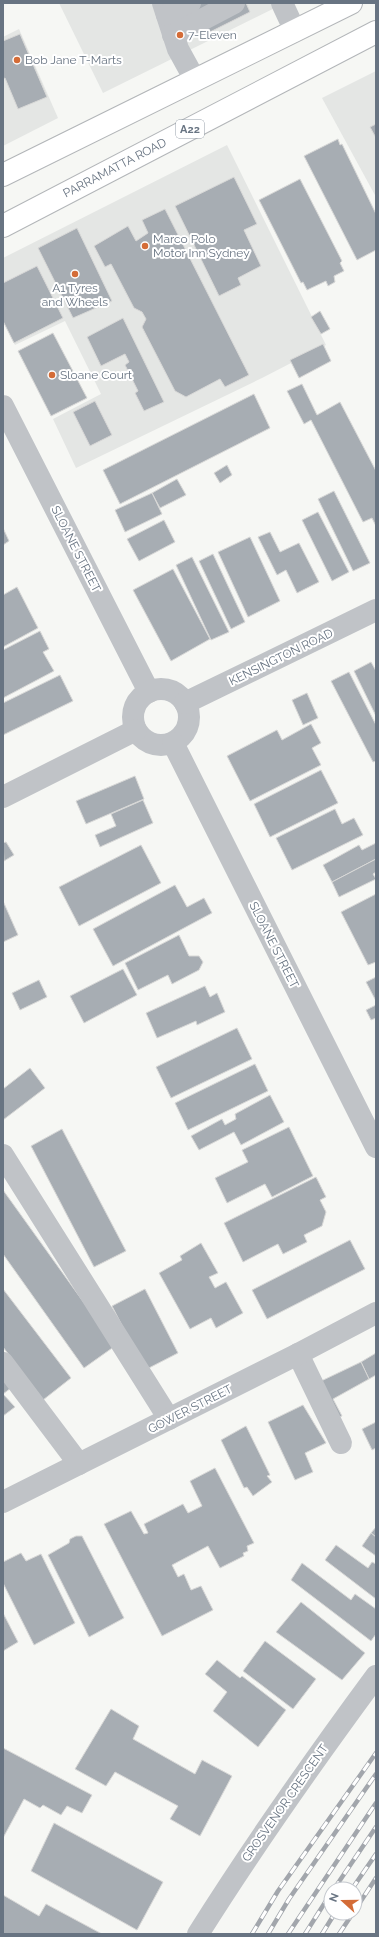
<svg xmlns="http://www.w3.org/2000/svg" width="379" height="1937" font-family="Raleway,sans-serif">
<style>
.built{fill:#e4e6e4}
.building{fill:#a7adb3;stroke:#d8d8d7}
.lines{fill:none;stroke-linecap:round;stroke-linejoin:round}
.highway-casing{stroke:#b3b6b9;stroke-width:24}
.minor{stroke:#c0c3c7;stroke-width:22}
.highway{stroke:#fff;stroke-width:22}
.rail-casing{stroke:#a2a6ac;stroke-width:4.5}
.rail{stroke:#fff;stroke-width:3;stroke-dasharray:9;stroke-linecap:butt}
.poi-dot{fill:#d46c37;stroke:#fff;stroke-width:1.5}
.labels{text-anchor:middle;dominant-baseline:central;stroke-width:4;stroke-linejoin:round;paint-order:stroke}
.shield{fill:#fff;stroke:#959ea8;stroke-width:1}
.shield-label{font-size:11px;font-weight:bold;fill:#687482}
.poi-label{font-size:12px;fill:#687482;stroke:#fff;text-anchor:start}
.street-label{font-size:12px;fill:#687482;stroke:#fff}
</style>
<rect width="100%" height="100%" fill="#f6f7f4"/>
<g class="built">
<polygon points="59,3 285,3 103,93"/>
<polygon points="19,29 58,118 3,146 3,37"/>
<polygon points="376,71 376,197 322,98"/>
<polygon points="227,145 326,345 262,378 76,468 53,419 101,394 65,321 15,345 3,321 3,258"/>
</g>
<g class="building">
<polygon points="191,3 246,3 250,12 206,34"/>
<polygon points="20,34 47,97 18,109 5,78 3,79 3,41"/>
<polygon points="376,124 376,138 370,127"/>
<polygon points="338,139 340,145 342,144 376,214 376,250 357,260 304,156"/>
<polygon points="234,177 257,224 244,230 261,266 238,278 241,285 219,296 175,206"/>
<polygon points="300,179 342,261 340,263 344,271 334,276 335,282 328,286 326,281 307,290 303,282 301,283 259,200"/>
<polygon points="165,209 249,375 225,387 220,379 186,397 175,391 142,327 146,319 142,312 134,308 111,264 105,267 94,246 128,226 136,241 148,233 142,220"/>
<polygon points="77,228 112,301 73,318 38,248"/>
<polygon points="37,266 63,318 14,343 3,321 3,283"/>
<polygon points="320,311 330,329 321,334 311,317"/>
<polygon points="123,318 164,402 144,411 135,393 138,391 125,365 129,362 125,354 101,366 87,337"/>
<polygon points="53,333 87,398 51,416 18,351"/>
<polygon points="323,344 331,361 299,378 290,360"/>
<polygon points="302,384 317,415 340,402 376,471 376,526 372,518 363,522 311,420 304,424 287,391"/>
<polygon points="254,394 270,428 120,504 103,470"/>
<polygon points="95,401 112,435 90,446 73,412"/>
<polygon points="227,465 232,475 220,483 214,473"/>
<polygon points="177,479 186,495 160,508 152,493"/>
<polygon points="334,491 370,563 353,571 318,499"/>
<polygon points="152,493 162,514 125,532 115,510"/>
<polygon points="318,512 349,572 332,581 302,520"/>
<polygon points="164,520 175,542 139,561 127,539"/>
<polygon points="3,528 9,541 3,545"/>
<polygon points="270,532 280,552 299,543 319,582 297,593 286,570 277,575 258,537"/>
<polygon points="250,537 280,601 248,617 218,552"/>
<polygon points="213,554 245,622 231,629 199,561"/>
<polygon points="192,557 229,632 211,640 176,565"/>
<polygon points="173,569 210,639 171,661 133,590"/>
<polygon points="17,587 38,628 3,647 3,595"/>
<polygon points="40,631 49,649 43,652 54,671 3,698 3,650"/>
<polygon points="371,662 376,671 376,716 354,671"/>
<polygon points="349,672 376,725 376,761 373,762 331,681"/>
<polygon points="60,675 73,701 3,735 3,703"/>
<polygon points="307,693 318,718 303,725 292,700"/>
<polygon points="311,724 321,743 312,748 321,765 250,801 227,756 277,730 282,740"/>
<polygon points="321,770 338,803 270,837 254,804"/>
<polygon points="135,776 144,799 86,824 76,801"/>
<polygon points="143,800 153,823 100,847 95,835 116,826 111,814"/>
<polygon points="335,809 342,824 354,818 363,835 292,870 276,838"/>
<polygon points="6,842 14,855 4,861 3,843"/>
<polygon points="376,843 376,859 332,882 323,865 359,845 362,850"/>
<polygon points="141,845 161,883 79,926 59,887"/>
<polygon points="376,859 376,872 373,874 376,879 339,897 332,882"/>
<polygon points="175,885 187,907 204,898 212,913 113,966 93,929"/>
<polygon points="376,894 376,962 368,965 341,912"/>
<polygon points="3,901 18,935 3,942"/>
<polygon points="179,935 189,956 199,956 203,962 199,970 172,984 168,975 138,990 125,963"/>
<polygon points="123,969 137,995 84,1023 70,996"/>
<polygon points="376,977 376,1001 366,982"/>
<polygon points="39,980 47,997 20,1010 12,993"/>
<polygon points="205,986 210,997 217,993 225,1012 197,1025 196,1021 157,1038 146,1013"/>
<polygon points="376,1005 376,1018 371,1020 366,1010"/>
<polygon points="237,1028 252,1059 171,1098 156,1067"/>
<polygon points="255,1064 268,1091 188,1130 175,1103"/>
<polygon points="30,1068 45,1088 3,1120 3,1089"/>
<polygon points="270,1095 284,1122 241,1145 234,1132 199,1150 191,1136 222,1119 225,1125 236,1119 235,1114"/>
<polygon points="289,1127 313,1176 272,1197 265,1184 227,1203 215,1178 248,1162 242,1150"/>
<polygon points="62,1129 126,1251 94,1267 31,1146"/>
<polygon points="316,1177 326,1197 320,1200 326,1212 322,1226 304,1235 307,1242 283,1254 278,1244 243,1262 224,1223"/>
<polygon points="3,1190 115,1346 84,1368 3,1254"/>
<polygon points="350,1240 365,1269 267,1319 252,1290"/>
<polygon points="201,1243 218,1273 209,1277 215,1288 226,1282 243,1313 216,1328 211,1318 190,1329 159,1273 182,1260 180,1256"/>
<polygon points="3,1289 71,1378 43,1400 3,1347"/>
<polygon points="145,1289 178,1353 145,1370 112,1306"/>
<polygon points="376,1353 376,1375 369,1379 361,1362"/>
<polygon points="361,1362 369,1379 333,1399 342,1416 336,1418 317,1383"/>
<polygon points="3,1379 11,1388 3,1394 15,1407 3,1416"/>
<polygon points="303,1405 326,1443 305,1453 313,1472 295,1480 268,1422"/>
<polygon points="376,1422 376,1448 372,1450 362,1429"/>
<polygon points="246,1426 270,1475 267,1476 272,1482 253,1496 247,1487 244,1488 221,1440"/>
<polygon points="215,1468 254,1543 247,1546 248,1551 243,1553 244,1556 220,1568 208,1546 172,1565 178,1577 184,1574 191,1590 201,1586 213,1610 162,1636 104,1524 131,1511 144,1534 148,1533 144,1524 183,1504 188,1513 202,1506 190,1481"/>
<polygon points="376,1527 376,1537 371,1533"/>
<polygon points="371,1533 376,1537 376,1556 362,1546"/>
<polygon points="76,1536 82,1536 124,1618 89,1637 48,1555 69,1543 70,1539"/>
<polygon points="336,1545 368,1568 372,1562 376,1564 376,1599 325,1560"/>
<polygon points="21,1553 26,1561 41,1554 75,1623 34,1645 3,1583 3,1562"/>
<polygon points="302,1563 351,1600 355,1594 376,1609 376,1634 371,1641 291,1580"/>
<polygon points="301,1602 365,1653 342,1680 276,1632"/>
<polygon points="3,1613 18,1642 3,1651"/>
<polygon points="265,1641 316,1679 293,1709 243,1671"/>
<polygon points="217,1660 240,1678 242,1676 286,1710 258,1747 213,1711 227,1692 205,1674"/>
<polygon points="111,1709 139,1726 133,1739 195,1774 202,1760 232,1776 200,1836 170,1819 178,1806 115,1772 106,1786 75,1769"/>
<polygon points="3,1748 92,1795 82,1813 67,1806 61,1815 43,1805 40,1808 24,1799 3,1838"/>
<polygon points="54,1823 163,1882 137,1930 31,1871"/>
<polygon points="3,1895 39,1916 46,1904 102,1934 3,1934"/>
</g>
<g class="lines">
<defs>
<g id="highway">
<polyline points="3,175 351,3"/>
<path id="s1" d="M3,226L376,32"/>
</g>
</defs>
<use href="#highway" class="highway-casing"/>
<g class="minor">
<polyline points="163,3 178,49 195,80"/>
<polyline points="282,3 295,31"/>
<polyline points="167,15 190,3"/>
<polyline points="173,35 234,3"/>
<polyline points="3,406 149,692"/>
<circle cx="161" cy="717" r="28"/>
<polyline points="185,703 376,610"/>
<polyline points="173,743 376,1147"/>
<polyline points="3,797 136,730"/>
<polyline points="3,1155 169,1419"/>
<polyline points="298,1354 341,1443"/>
<polyline points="3,1363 79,1464"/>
<polyline points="3,1502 298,1354 376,1313"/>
<path d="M198,1934C254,1845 314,1760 376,1676"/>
</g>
<use href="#highway" class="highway"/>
<defs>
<g id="rail">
<polyline points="334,1889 376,1827"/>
<polyline points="352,1889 376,1854"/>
<polyline points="355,1910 376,1878"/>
<polyline points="252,1934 278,1891 376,1753"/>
<polyline points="268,1934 289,1899 376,1774"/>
<polyline points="288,1934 376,1803"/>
<polyline points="305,1934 331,1893"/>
<polyline points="322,1934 335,1913"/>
<polyline points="339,1934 353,1913"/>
</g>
</defs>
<use href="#rail" class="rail-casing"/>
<use href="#rail" class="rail"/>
</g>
<g class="poi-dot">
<circle cx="180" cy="35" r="4"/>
<circle cx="17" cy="60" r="4"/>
<circle cx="145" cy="246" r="4"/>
<circle cx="75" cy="274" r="4"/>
<circle cx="52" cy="375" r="4"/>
</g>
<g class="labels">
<rect class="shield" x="176" y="120" width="28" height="18" rx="3"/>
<g class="shield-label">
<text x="190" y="129">A22</text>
</g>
<g class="poi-label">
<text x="188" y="35">7-Eleven</text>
<text x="25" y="60">Bob Jane T-Marts</text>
<text x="153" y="239">Marco Polo<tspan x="153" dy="14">Motor Inn Sydney</tspan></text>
<text x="75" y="288" text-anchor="middle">A1 Tyres<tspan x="75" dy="14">and Wheels</tspan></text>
<text x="60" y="375">Sloane Court</text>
</g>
<g class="street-label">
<text stroke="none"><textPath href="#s1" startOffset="126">PARRAMATTA ROAD</textPath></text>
<text transform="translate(76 549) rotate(63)">SLOANE STREET</text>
<text transform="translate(281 657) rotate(-26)">KENSINGTON ROAD</text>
<text transform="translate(274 945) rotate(63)">SLOANE STREET</text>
<text transform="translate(190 1409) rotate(-27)">GOWER STREET</text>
<text transform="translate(285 1803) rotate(-55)">GROSVENOR CRESCENT</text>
</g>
</g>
<rect width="379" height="1937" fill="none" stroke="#687482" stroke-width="8"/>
<g transform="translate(343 1901) rotate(291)"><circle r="19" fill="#ffffff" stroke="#c3c7cd"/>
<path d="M0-3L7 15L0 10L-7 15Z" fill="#d46c37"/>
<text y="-6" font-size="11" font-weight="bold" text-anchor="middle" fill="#687482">N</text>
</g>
</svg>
